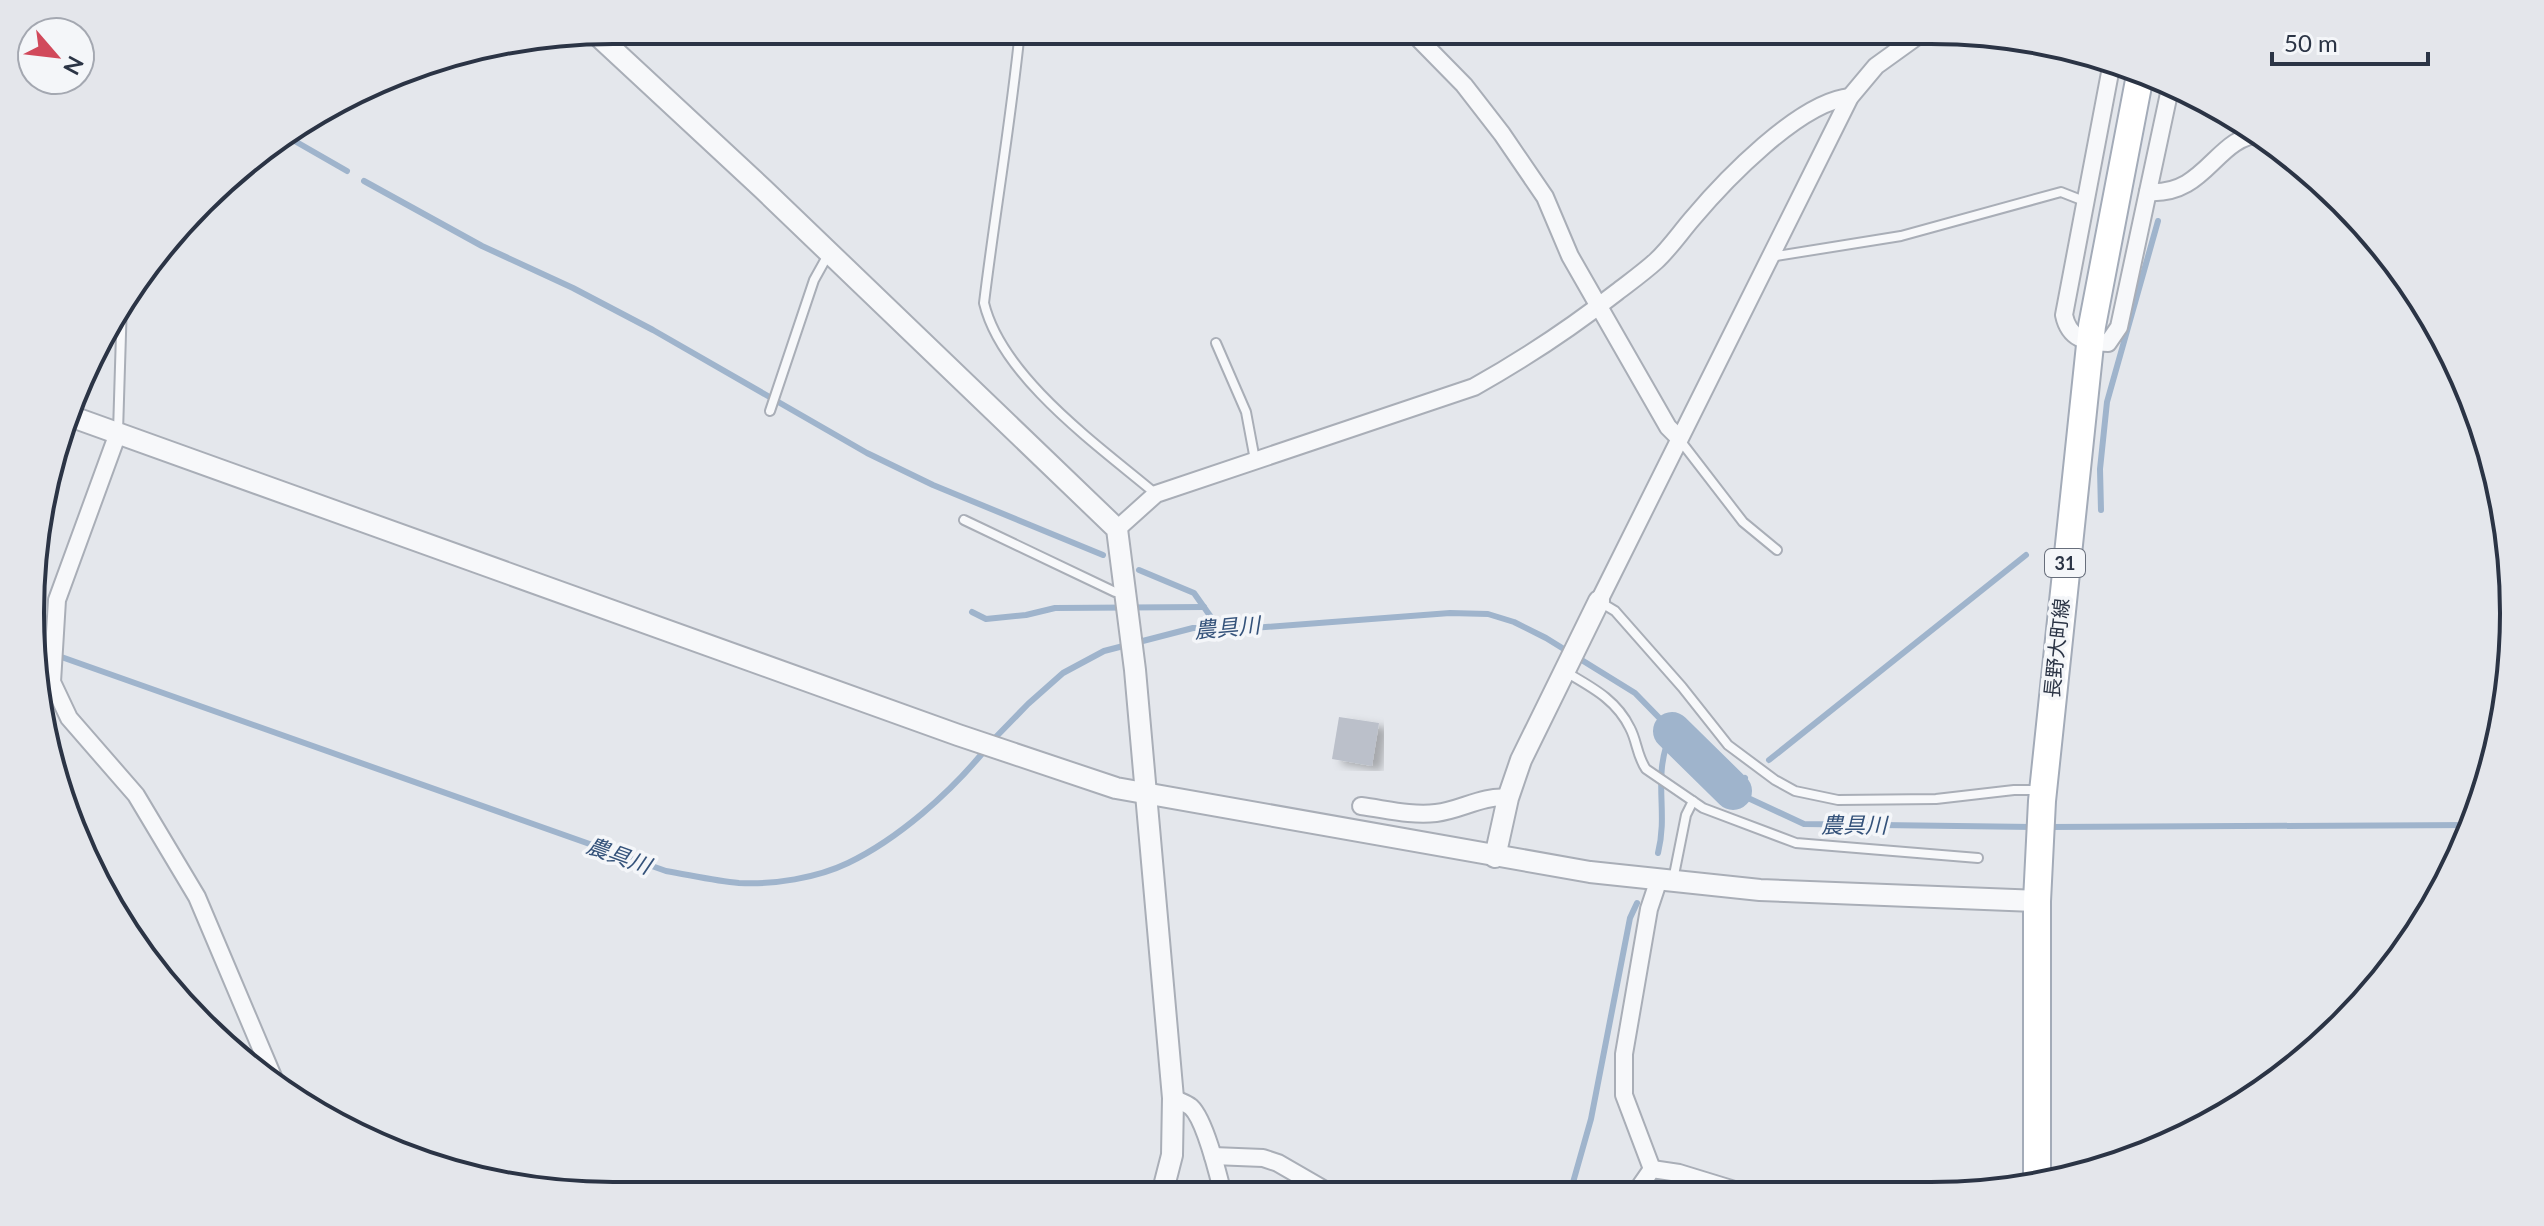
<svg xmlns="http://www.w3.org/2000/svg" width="2544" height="1226" font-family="Lato,'Noto Sans JP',sans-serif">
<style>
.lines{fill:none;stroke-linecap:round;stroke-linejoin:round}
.stream{stroke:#9fb4cc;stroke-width:6}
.river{stroke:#9fb4cc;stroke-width:38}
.building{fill:#bbc0ca;filter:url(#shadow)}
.service-casing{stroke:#a9aeb7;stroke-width:12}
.minor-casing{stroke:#a9aeb7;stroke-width:20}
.tertiary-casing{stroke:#a9aeb7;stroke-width:24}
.primary-casing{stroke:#a3abb8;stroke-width:30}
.service{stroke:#f7f8fa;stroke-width:8}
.minor{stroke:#f7f8fa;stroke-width:16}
.tertiary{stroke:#f7f8fa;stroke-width:20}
.primary{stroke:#fff;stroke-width:26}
.labels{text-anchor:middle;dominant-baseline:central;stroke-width:7;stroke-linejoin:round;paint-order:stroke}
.shield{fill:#f4f6f9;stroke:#676e7b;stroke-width:2}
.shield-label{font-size:18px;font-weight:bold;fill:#2b3445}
.street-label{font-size:20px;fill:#2b3445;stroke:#f4f6f9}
.water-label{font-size:22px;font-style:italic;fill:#34527a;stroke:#f4f6f9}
.rim{fill:none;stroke:#2b3445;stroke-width:4}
</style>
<defs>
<filter id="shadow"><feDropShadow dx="9" dy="5" stdDeviation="4" flood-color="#0004"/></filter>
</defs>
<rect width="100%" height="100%" fill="#e4e7ec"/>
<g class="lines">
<g class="stream">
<polyline points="286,136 347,171"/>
<polyline points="364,181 482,246 573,288 653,330 867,453 933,485 1103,555"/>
<polyline points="2101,510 2100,469 2107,402 2158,221"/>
<polyline points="1139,570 1194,593 1218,627"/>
<polyline points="972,612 986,619 1026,615 1055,608 1204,607"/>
<path d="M36,648L666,871C690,875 715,881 739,883C773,885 817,878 848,863C898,839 950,793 985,750"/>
<path d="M992,741L1028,704L1063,673L1104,651L1193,628H1252L1450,613L1488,614L1514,622L1546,638L1635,693L1672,731C1651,776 1669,809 1658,853"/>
<polyline points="1769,760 2026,555"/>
<polyline points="1745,778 1733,791 1804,824 2033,827"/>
<polyline points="2049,827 2473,825"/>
<polyline points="1570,1193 1591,1119 1630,918 1637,903"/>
</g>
<polyline class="river" points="1672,731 1733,791"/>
</g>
<polygon class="building" points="1339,717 1379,723 1372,766 1332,759"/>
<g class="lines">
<defs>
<g id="service">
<path d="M1020,30C1011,121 995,212 984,303C1002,378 1099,446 1156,494"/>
<polyline points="1770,257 1901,236 2061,192 2084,201"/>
<polyline points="1216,343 1246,412 1255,460"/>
<polyline points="770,411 814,280 829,253"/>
<polyline points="118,432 122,301"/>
<polyline points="1679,439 1743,522 1777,550"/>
<polyline points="964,520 1115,592 1124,591"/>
<polyline points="1600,602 1615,611 1682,687 1728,745 1775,780 1795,791 1838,800 1936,799 2014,790 2038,790"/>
<path d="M1564,671C1591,687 1616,699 1630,728C1637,741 1637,756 1646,769L1703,808L1796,843L1978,858"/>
<polyline points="1673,880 1686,815 1693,801"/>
</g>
<g id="minor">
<polyline points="1411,31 1464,85 1502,134 1545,197 1570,256 1668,427 1679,438"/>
<path d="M2112,62L2064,315C2069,339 2086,343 2108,343L2119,327L2171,84"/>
<path d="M2148,192C2207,196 2215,136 2262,134"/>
<polyline points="118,433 57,600 52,682 69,718 136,795 197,897 274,1079"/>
<path d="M1117,529L1156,494L1474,387C1524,359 1571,328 1617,292C1630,282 1644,272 1656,261C1669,249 1680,233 1692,219C1724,181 1799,102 1850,97"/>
<polyline points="1599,601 1850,97 1876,66 1926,30"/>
<path d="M1361,806C1385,809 1411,816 1436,813C1462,810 1482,795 1508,798"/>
<path d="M1173,1098C1179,1101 1186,1103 1191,1107C1205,1120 1218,1174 1223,1194"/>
<polyline points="1213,1156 1263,1158 1278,1163 1330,1193"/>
<polyline points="1652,1169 1624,1095 1624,1054 1649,909 1659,879"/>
<polyline points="1636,1192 1652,1169 1679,1173 1741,1192"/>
</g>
<g id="tertiary">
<polyline points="595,33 763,189 1117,529 1135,670 1173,1098 1172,1155 1162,1194"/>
<polyline points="67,415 958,735 1116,788 1590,872 1760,890 2037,901"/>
<polyline points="1495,857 1508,798 1521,760 1599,601"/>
</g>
<polyline id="primary" points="2037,1183 2037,901 2042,801 2092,326 2141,70"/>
</defs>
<use href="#service" class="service-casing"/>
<use href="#minor" class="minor-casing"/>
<use href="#tertiary" class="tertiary-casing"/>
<use href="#primary" class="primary-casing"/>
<use href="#service" class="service"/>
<use href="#minor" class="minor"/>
<use href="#tertiary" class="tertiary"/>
<use href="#primary" class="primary"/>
</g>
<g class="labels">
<rect class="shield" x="2045" y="549" width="40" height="28" rx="6"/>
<g class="shield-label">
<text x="2065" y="563">31</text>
</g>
<g class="street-label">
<text transform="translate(2056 648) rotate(-84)">長野大町線</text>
</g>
<g class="water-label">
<text transform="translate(1227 627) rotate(-5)">農具川</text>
<text x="1854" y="824">農具川</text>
<text transform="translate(619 855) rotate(20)">農具川</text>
</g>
</g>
<path d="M0 0H2544V1226H0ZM613 44H1931A569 569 0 0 1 2500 613V613A569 569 0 0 1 1931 1182H613A569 569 0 0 1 44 613V613A569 569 0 0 1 613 44Z" fill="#e4e6eb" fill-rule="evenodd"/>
<path class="rim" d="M613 44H1931A569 569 0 0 1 2500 613V613A569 569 0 0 1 1931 1182H613A569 569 0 0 1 44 613V613A569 569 0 0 1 613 44Z"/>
<g transform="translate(56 56) rotate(118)"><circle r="38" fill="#f4f6f9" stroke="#a4a8b1" stroke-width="2"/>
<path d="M0-6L14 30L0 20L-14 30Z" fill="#d1495b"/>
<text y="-12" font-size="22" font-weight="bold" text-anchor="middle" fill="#2b3445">N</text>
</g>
<path d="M2272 52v12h156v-12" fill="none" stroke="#2b3445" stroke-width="4"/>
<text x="2284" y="52" font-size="24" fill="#2b3445" stroke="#f4f6f9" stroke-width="6" paint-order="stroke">50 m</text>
</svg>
